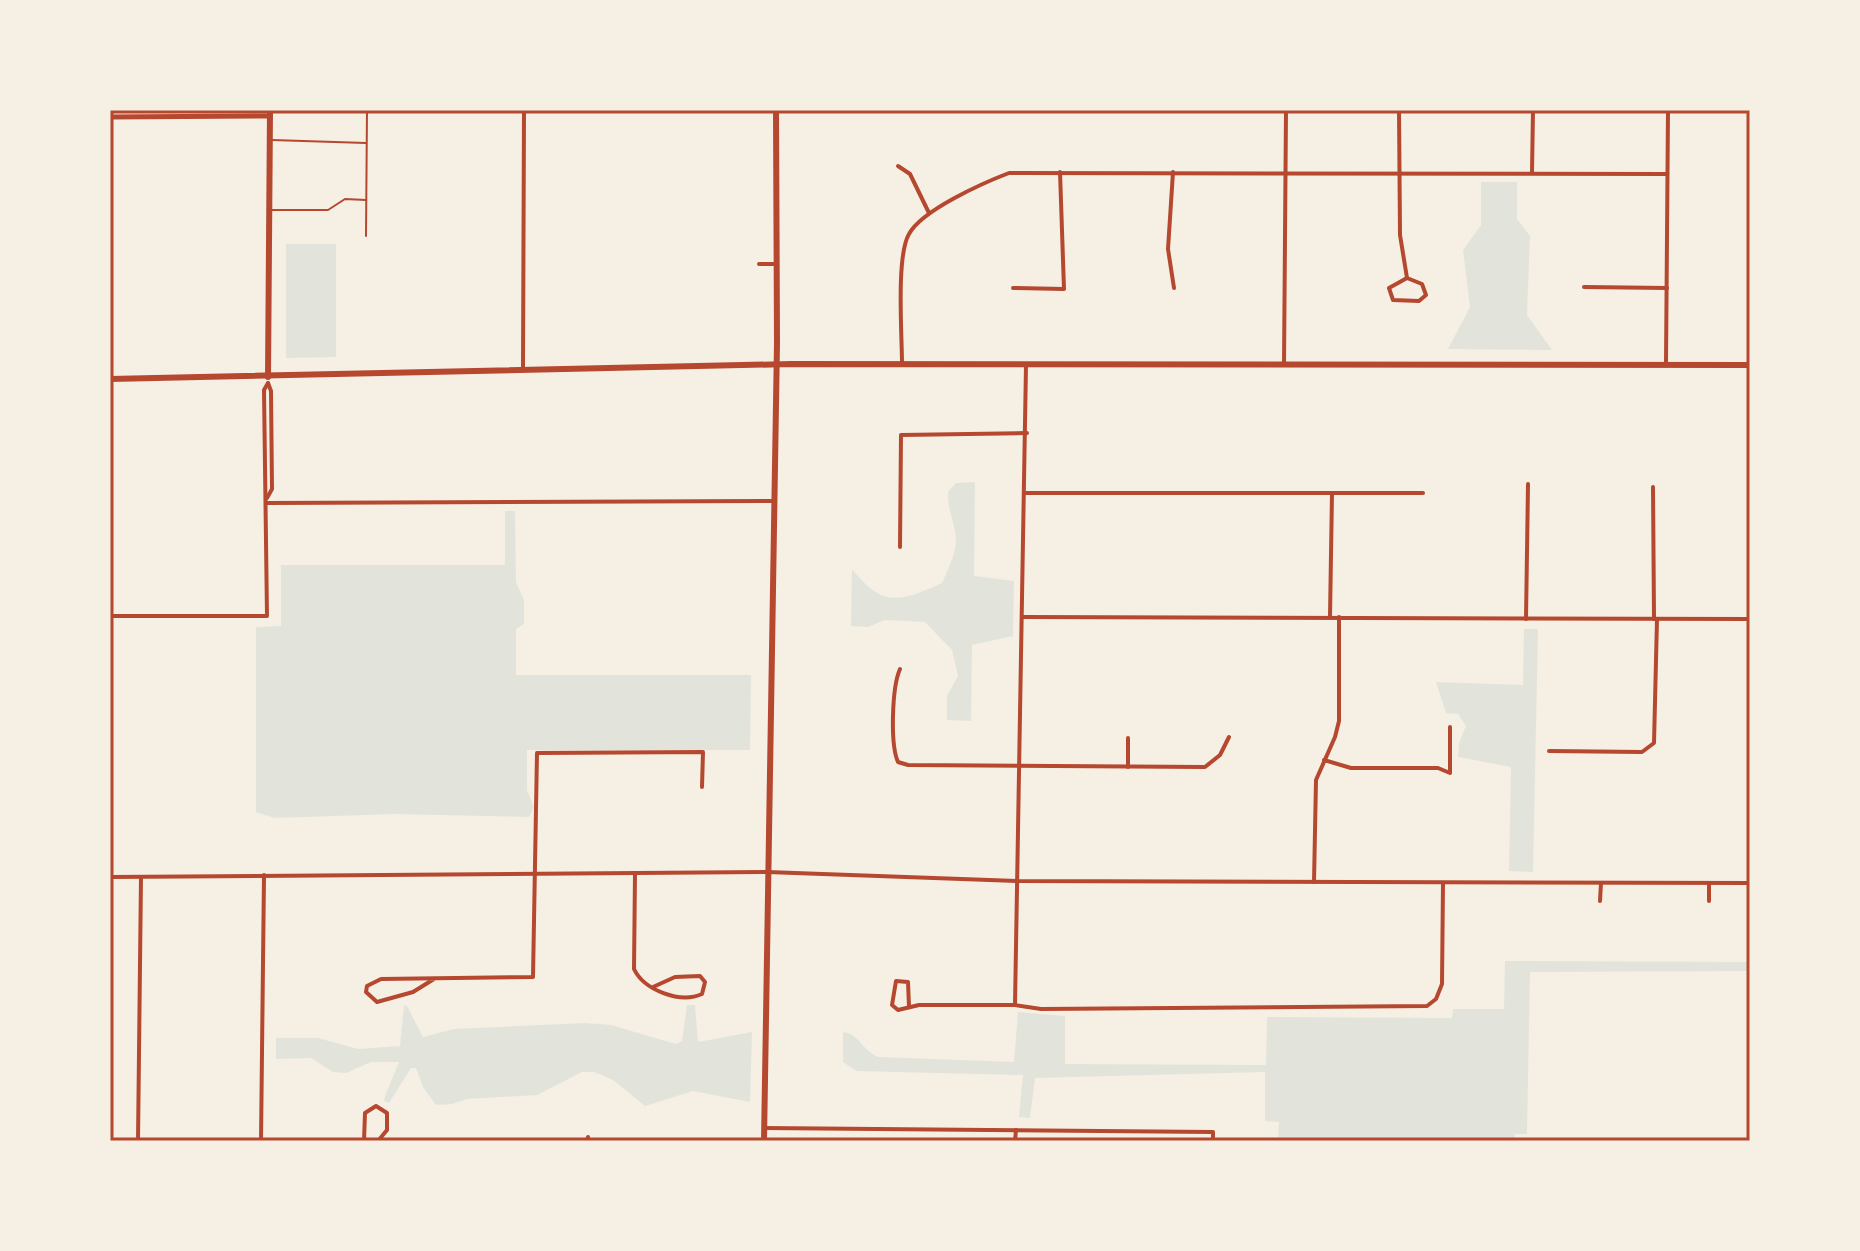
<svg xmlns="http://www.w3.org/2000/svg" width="1860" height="1251" font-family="Mulish,sans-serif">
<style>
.green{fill:#e2e4dc}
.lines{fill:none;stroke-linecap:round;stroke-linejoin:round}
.service{stroke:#b5482f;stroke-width:2}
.minor{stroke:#b5482f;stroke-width:4}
.tertiary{stroke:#b5482f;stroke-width:5}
.secondary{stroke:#b5482f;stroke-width:6}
.neatline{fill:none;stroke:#b5482f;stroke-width:3}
</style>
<rect width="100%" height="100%" fill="#f6efe4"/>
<g class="green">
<polygon points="1481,182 1517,182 1517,219 1530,236 1527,315 1552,350 1448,349 1470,307 1463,250 1481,225"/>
<polygon points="286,244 336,244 336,357 286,358"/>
<path d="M975,482L974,576L1014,581L1013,636L972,645L971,721L947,720V696L958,676L952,650L925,622L885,620L868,627L851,626L852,569C883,608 900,602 942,583C949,567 959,549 955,531C952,517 948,508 948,492L956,483Z"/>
<polygon points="505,511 515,511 516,582 524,600 524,624 516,629 516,675 751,675 750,750 527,750 527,790 534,807 529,817 394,814 275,818 256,812 256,627 281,626 281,565 505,565"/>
<polygon points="1524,629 1538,629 1533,872 1509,871 1511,767 1458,757 1459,743 1466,726 1458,714 1446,713 1436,682 1523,685"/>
<path d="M1505,961L1750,962V971L1530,972L1527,1134H1515L1514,1141H1278L1279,1122L1265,1121V1072L1035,1078L1030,1118L1019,1117L1023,1075L856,1071L843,1062V1032C860,1034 863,1052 879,1057L1014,1062L1018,1012L1065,1016V1064L1266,1065L1267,1017L1452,1018L1453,1009H1504Z"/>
<polygon points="404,1005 407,1006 423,1037 454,1029 585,1023 611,1025 676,1044 682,1041 687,1005 695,1005 698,1042 752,1032 750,1102 693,1091 645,1106 613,1080 594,1072 582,1072 537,1095 467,1099 452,1104 436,1105 423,1087 416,1068 411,1068 389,1103 384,1101 385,1096 399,1062 371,1062 346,1073 333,1072 311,1058 276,1059 276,1038 318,1038 358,1049 400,1046"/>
</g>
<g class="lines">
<g class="service">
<polyline points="272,140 366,143"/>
<polyline points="271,210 328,210 345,199 366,200"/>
<polyline points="366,236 367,110"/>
</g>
<g class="minor">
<polyline points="1399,110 1400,235 1407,278 1389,288 1393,300 1419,301 1426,295 1422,284 1407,278"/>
<polyline points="898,166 910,174 929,213"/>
<polyline points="1173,172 1168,249 1174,288"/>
<polyline points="1532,172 1533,110"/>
<polyline points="759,264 777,264"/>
<polyline points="1584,287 1667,288"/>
<polyline points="1013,288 1064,289 1060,172"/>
<path d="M902,364C902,335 896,256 909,234C922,210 983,183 1009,173L1667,174"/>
<polyline points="1666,364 1668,110"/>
<polyline points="1284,365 1286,110"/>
<polyline points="523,369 524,110"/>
<polyline points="1653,487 1654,619"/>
<polyline points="1026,493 1423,493"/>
<polyline points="267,498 272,489 271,391 268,383"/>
<polyline points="267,503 773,501"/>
<polyline points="900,547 901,435 1027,433"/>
<polyline points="110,616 267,616 264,390 268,383"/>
<polyline points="1023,617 1750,619"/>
<polyline points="1330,617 1332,493"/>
<polyline points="1526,619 1528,484"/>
<path d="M900,669C892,687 890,744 898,762L908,765L1205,767L1220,755L1229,737"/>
<polyline points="1549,751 1642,752 1654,743 1657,619"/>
<polyline points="1324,760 1351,768 1438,768 1450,773 1450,727"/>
<polyline points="1128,767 1128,738"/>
<path d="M635,874L634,969C644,990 680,1004 702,994L705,982L700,976L675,977L653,987"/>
<polyline points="110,877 767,872 1017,881 1750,883"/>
<polyline points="1314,882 1316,780 1335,737 1339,721 1339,617"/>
<polyline points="1600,901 1601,883"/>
<polyline points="1709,901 1709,883"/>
<polyline points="434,979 413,992 377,1002 366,992 367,986 381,979 533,977 537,753 703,752 702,787"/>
<polyline points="1015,1005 1026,365"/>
<polyline points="909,1007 908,982 896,981 892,1005 898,1010 919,1005 1015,1005 1041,1009 1427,1006 1436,999 1442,984 1443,883"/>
<polyline points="764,1128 1213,1132 1213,1141"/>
<polyline points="138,1141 141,877"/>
<polyline points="261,1141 264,875"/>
<polyline points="364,1141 365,1113 376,1106 387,1113 387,1130 378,1141"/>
<polyline points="587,1141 588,1137"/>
<polyline points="1015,1141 1016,1130"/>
</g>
<polyline class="tertiary" points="110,117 270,116"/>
<g class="secondary">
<polyline points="268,377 270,110"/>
<polyline points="110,379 791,364 1750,365"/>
<polyline points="764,1141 777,343 776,110"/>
</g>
</g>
<rect width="1860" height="1251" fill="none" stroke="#f6efe4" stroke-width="224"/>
<rect x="112" y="112" width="1636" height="1027" class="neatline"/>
</svg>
